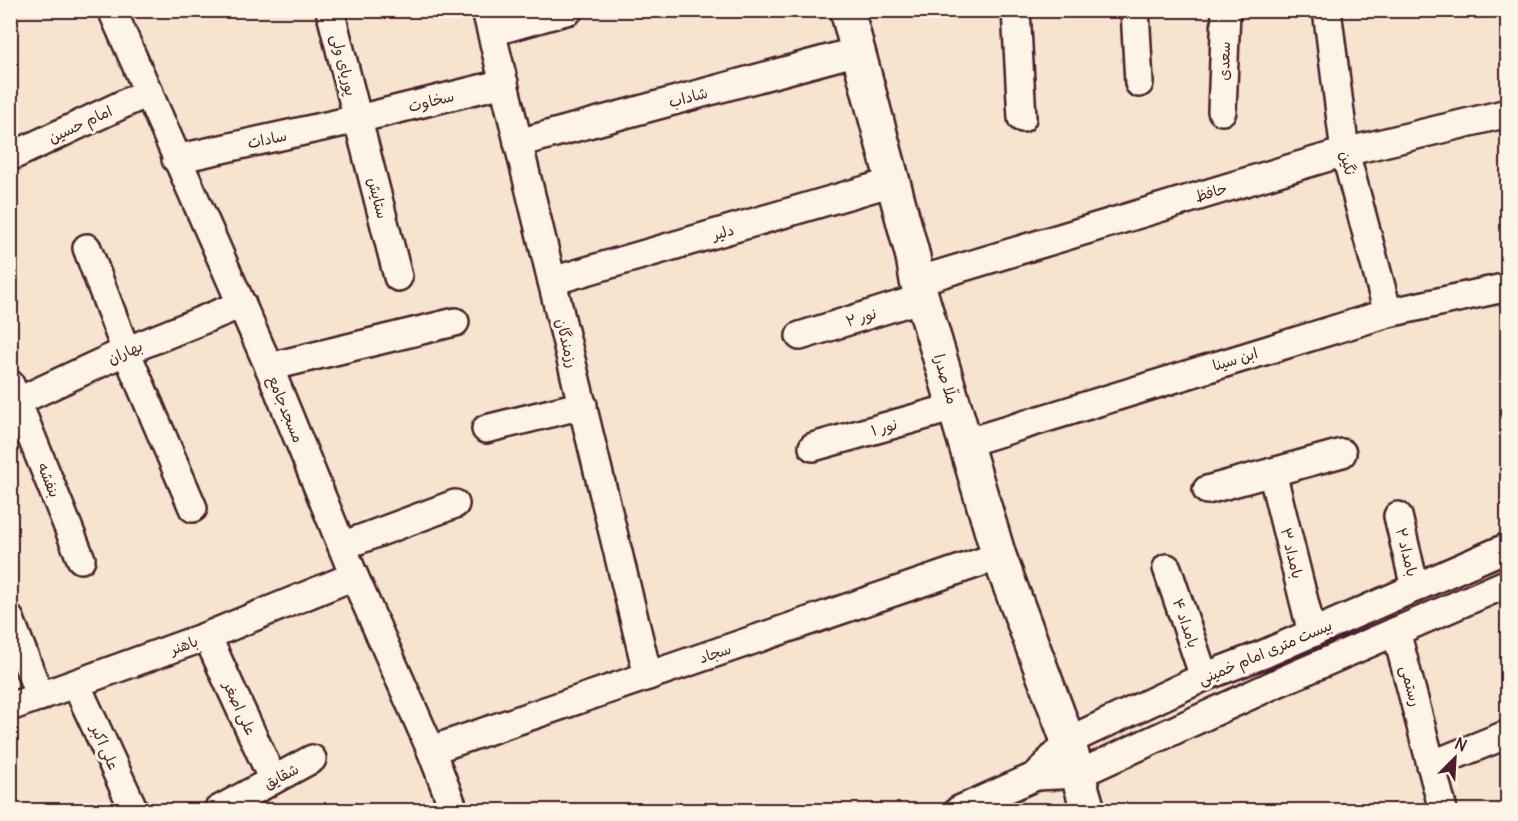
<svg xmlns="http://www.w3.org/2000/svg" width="1518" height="821" font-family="Delius,'Playpen Sans Arabic',sans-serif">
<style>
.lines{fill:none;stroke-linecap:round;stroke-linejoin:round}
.minor-casing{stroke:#4a1f2b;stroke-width:32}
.tertiary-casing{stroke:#4a1f2b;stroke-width:38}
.minor{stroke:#fcf5e5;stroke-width:27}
.tertiary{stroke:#fcf5e5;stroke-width:33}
.labels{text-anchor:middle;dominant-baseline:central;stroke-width:6;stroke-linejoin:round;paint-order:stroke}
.street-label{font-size:15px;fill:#4a1f2b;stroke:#fcf5e5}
</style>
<rect width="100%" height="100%" fill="#f6e4ce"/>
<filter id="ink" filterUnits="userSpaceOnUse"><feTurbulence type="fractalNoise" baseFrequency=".0167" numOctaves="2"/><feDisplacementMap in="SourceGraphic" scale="12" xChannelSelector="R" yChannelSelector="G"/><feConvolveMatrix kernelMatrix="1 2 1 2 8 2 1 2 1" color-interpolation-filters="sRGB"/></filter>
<g filter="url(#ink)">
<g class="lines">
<defs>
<g id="minor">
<polyline points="112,10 269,367 354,576 431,750 454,810"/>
<polyline points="330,10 398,277"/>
<polyline points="486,10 648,676"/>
<polyline points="1016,10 1022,118"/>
<polyline points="1135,10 1139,83"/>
<polyline points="1327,10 1345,152 1388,313"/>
<polyline points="492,32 569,10"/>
<polyline points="1222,111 1226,10"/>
<polyline points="518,143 858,51"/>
<polyline points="10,157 149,92"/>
<polyline points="176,159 358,119 504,83"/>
<polyline points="87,248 126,351 193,508"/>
<polyline points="552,281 893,182"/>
<polyline points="917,281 1345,152 1508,113"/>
<polyline points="800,336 922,298"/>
<polyline points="269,367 455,322"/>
<polyline points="10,384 81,559"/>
<polyline points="10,405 126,351 242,304"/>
<polyline points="486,429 583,405"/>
<polyline points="965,443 1388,313 1508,287"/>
<polyline points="813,447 955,407"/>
<polyline points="1272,472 1312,633"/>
<polyline points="1207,490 1342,453"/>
<polyline points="1398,516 1415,588"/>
<polyline points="342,546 455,504"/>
<polyline points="1508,547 1264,654 1204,677 1068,741 1036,776 1079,774 1277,683 1508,583"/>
<polyline points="1167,568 1204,677"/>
<polyline points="10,619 40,697"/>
<polyline points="1396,631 1443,810"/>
<polyline points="207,636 273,780"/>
<polyline points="76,684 134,810"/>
<polyline points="10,707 207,636 354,576"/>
<polyline points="431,750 999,556"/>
<polyline points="1431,765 1508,734"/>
<polyline points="218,810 312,759"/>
<polyline points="959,810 1036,776"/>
</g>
<polyline id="tertiary" points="847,10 913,257 917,281 999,556 1068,741 1088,810"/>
</defs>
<use href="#minor" class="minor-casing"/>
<use href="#tertiary" class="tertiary-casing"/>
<use href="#minor" class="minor"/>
<use href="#tertiary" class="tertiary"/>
</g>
</g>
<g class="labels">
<g class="street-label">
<text transform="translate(1224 61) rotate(-88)">سعدی</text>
<text transform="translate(344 65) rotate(76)">پوریای ولی</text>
<text transform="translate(688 97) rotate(-15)">شاداب</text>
<text transform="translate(431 101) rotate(-14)">سخاوت</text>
<text transform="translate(80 124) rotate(-25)">امام حسین</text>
<text transform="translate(267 139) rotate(-12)">سادات</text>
<text transform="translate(1348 163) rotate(76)">نگین</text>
<text transform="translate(1211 192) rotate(-17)">حافظ</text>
<text transform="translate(378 198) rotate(76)">ستایش</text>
<text transform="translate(723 232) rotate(-16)">دلیر</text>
<text transform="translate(861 317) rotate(-17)">نور ۲</text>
<text transform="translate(567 343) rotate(76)">رزمندگان</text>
<text transform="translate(125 352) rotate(-24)">بهاران</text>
<text transform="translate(1235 359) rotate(-17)">ابن سینا</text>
<text transform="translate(946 379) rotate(74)">ملّا صدرا</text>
<text transform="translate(286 409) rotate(68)">مسجدجامع</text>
<text transform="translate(884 427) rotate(-16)">نور ۱</text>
<text transform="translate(49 480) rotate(68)">بنفشه</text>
<text transform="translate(1407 552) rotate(76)">بامداد ۲</text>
<text transform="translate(1292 553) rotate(76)">بامداد ۳</text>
<text transform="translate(1186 623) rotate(71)">بامداد ۴</text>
<text transform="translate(184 645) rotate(-20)">باهنر</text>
<text transform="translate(1265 652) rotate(-23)">بیست متری امام خمینی</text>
<text transform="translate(715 653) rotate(-19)">سجاد</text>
<text transform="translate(1411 686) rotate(75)">رستمی</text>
<text transform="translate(240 708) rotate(65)">علی اصغر</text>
<text transform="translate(105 747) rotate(66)">علی اکبر</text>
<text transform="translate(281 776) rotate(-28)">شقایق</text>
</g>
</g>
<rect width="1518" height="821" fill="none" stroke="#fcf5e5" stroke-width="36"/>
<rect x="18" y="18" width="1482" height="785" fill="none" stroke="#4a1f2b" stroke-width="2" filter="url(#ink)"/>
<g transform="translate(1455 758) rotate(24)" stroke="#fcf5e5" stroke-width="4.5" paint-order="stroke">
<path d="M0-4.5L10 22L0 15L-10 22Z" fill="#4a1f2b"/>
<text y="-9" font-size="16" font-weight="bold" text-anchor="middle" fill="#4a1f2b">N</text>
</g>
</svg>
